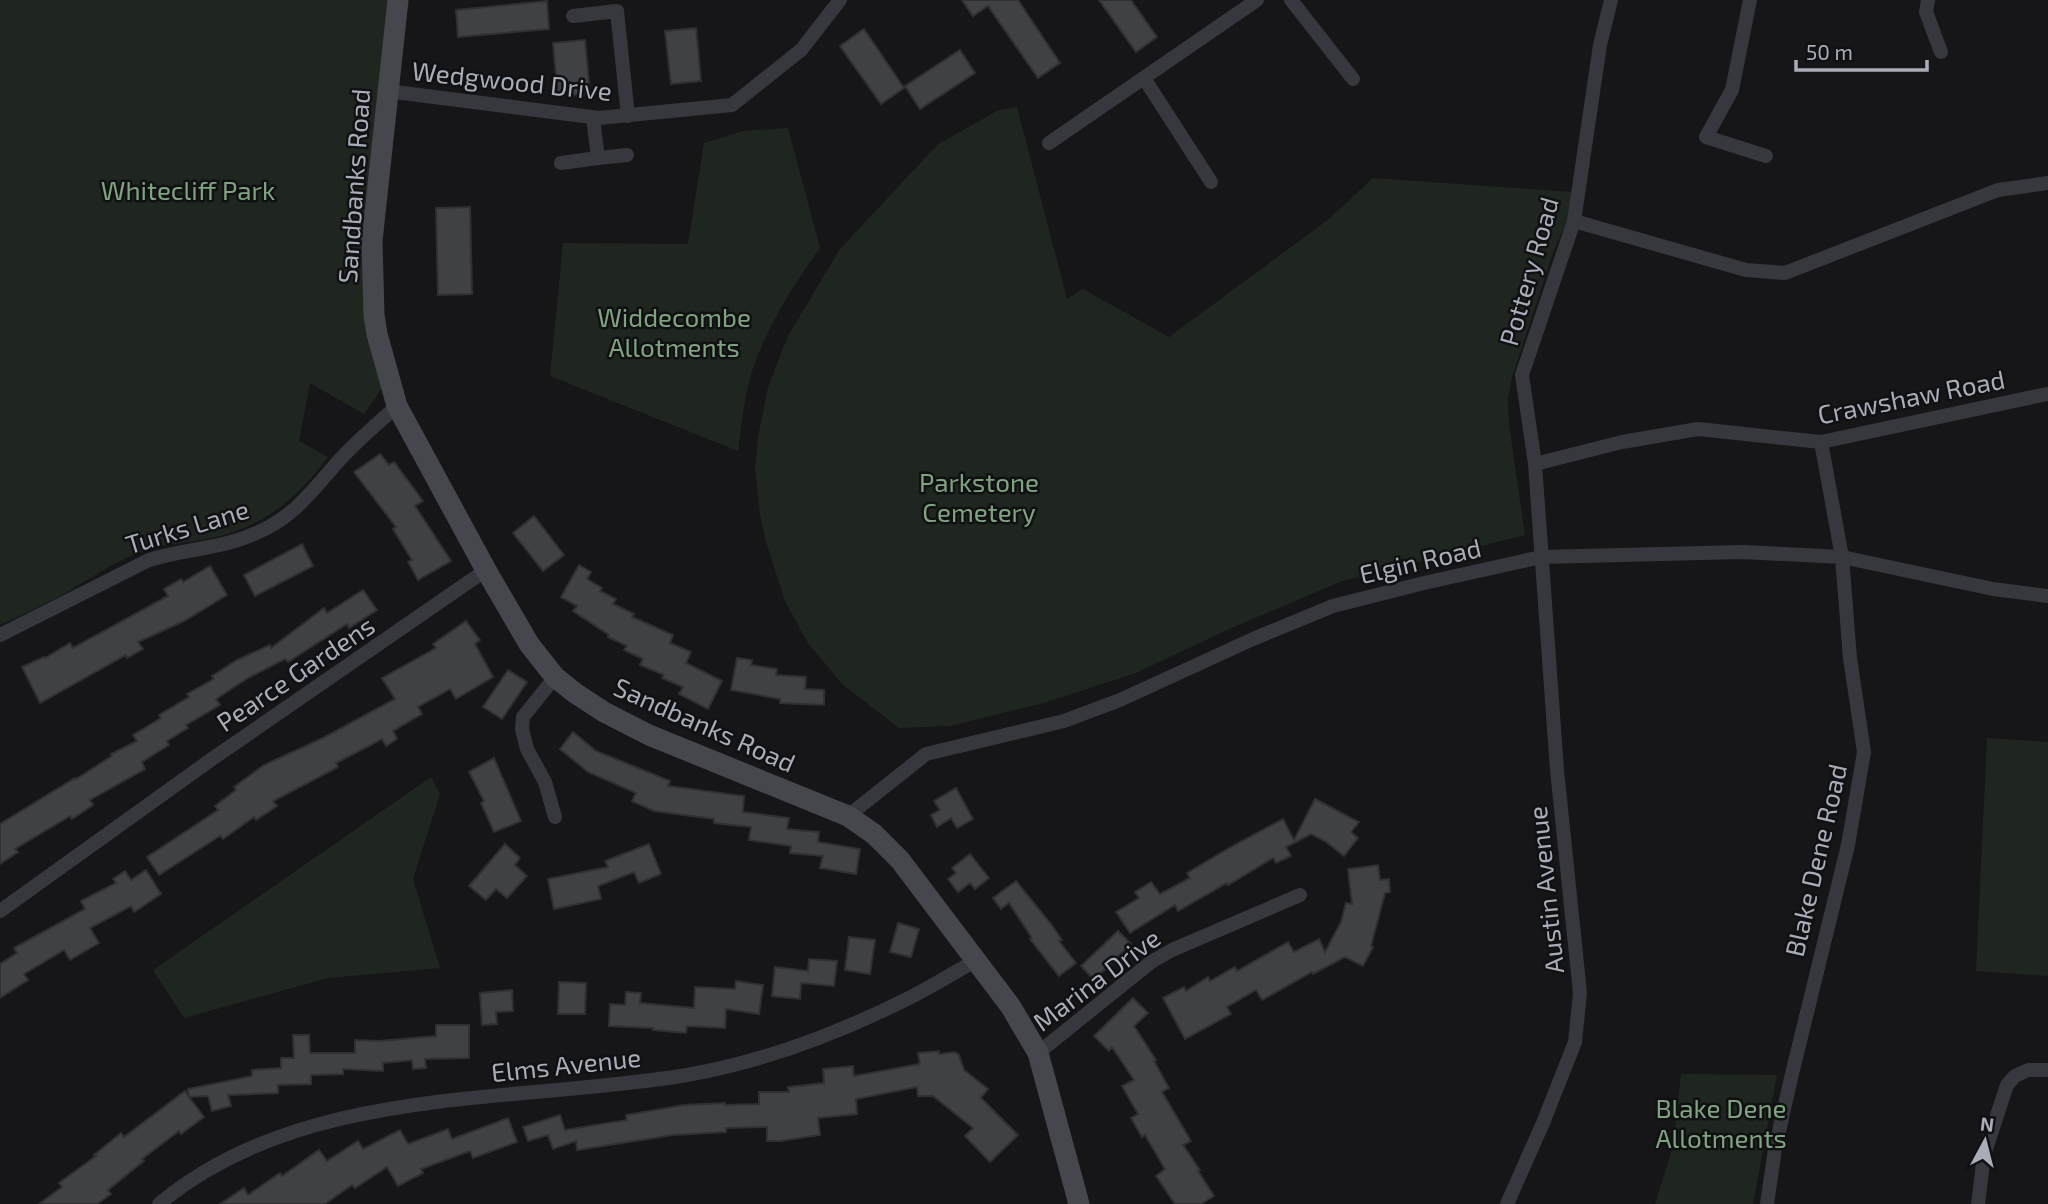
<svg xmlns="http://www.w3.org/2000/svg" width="2048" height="1204" font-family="'Exo 2',sans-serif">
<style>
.green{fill:#1e261f}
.building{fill:#404145;stroke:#303034;stroke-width:2}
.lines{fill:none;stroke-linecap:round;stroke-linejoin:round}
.minor{stroke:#37383d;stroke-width:14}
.secondary{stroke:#45474d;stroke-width:21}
.labels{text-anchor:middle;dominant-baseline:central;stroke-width:5;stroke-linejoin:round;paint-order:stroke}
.street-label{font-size:26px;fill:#a8adb8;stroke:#111113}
.park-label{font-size:26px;fill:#7fa381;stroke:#111113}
</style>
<rect width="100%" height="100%" fill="#161618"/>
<g class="green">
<path d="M0,0H398L372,241L389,378L364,414L310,383L299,441L328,457C293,504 256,532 196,541C174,544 154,546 133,555C107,566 84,583 58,597C39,607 19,616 0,625Z"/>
<polygon points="1017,107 1067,299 1083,289 1169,337 1329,219 1373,178 1572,192 1567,220 1553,253 1512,377 1508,400 1509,424 1525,535 1342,581 1227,630 1136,673 1044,703 950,726 899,728 842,684 808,643 785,601 766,542 760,514 755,469 758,437 768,387 788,336 840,249 938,144 999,110"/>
<path d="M788,128L820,248C795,283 771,320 756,360C745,388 742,421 738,451L550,376L563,243L688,244L704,143L743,131Z"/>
<polygon points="1987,738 2048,742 2048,976 1976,971"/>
<polygon points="431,777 440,794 413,879 440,968 328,978 184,1018 153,970"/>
<polygon points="1681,1074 1777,1075 1753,1204 1655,1204 1673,1146"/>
</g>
<g class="building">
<polygon points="962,0 1018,0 1060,63 1038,78 988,6 973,16"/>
<polygon points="1099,0 1131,0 1157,37 1136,52"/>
<polygon points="547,1 549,29 458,37 456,10"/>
<polygon points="696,28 701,81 671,84 665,31"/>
<polygon points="864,29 904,88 881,104 840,46"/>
<polygon points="585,40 590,94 558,96 553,43"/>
<polygon points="960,50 975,73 920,109 905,86"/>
<polygon points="470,207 472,294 438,295 436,208"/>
<polygon points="380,454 389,465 394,462 423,501 415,506 451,561 418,580 408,562 412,560 393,529 396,527 354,472"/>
<polygon points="534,516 564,555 543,571 513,533"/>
<polygon points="302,544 313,566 255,596 244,575"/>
<polygon points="579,565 591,572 587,579 602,588 600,591 616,599 613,604 634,614 632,617 673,635 670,643 691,652 686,663 722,681 708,709 679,694 683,687 662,678 664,675 640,665 643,659 624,650 627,646 608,637 609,635 573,611 577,606 561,597"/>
<polygon points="210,566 227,595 184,621 138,642 143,649 127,658 126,655 40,703 22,667 44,657 45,658 70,643 73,648 168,596 164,589 181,579 183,582"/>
<polygon points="363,590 377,610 349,628 347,624 288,662 285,659 248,678 216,699 220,705 186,725 188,728 167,741 169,745 142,762 145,769 90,800 93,805 72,819 70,816 15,849 18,852 0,864 0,824 75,778 76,779 112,756 111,754 137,741 133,735 161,718 159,715 189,697 187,694 214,679 212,676 237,660 270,645 271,648 324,608 327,613"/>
<polygon points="466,621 480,640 475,644 493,677 456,699 450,689 418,707 422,714 393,731 397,739 386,746 382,739 336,763 338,767 273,801 277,806 256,820 254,817 223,839 220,836 159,875 147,857 218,810 215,806 236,790 234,787 264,765 323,738 395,699 382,678 436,648 433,644"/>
<polygon points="737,658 752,660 751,665 777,669 776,675 806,677 805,689 824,690 824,705 780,703 780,699 731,690"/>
<polygon points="508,670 527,682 502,719 483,707"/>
<polygon points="573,732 596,751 670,781 668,786 744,796 743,812 789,818 787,829 819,832 818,842 860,849 856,874 820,868 823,856 790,853 791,846 749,840 751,827 714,823 714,819 654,811 632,801 636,793 588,772 560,749"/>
<polygon points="494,758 521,821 494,832 481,803 484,801 469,772"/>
<polygon points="956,788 973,819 957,828 951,818 937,827 931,815 940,810 934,801"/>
<polygon points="1315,799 1359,822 1351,832 1358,838 1344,856 1325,841 1311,834 1286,847 1291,856 1276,863 1273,858 1228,885 1227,883 1178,911 1175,905 1130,933 1116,912 1139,898 1135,892 1151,882 1160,894 1190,878 1187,873 1229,848 1283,819 1294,840"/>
<polygon points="505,844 520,858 515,865 527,876 507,898 496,889 486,900 469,886"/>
<polygon points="649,844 661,874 639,883 634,872 598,886 601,899 554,909 548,879 608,867 605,861"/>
<polygon points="970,854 989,878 975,889 970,883 958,892 948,879 956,873 952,868"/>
<polygon points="1378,865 1380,880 1389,879 1390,892 1385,893 1371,946 1373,947 1363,966 1345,957 1313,974 1312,972 1262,1000 1256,990 1227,1007 1231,1014 1185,1039 1163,998 1184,987 1186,991 1208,977 1210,981 1235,967 1237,971 1288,942 1294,952 1319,939 1325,952 1341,922 1346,903 1352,904 1348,869"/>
<polygon points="146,870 161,894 134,912 131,906 90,928 99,943 70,960 64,950 24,974 28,980 0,998 0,964 17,953 14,948 85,909 81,901 116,883 113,879 125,871 131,880"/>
<polygon points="1016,881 1051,924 1062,940 1059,941 1076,963 1059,976 1030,939 1032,938 1009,903 1001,909 993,898"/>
<polygon points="898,923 919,929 911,957 890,952"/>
<polygon points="1118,931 1131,944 1094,980 1081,966"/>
<polygon points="849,937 875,940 870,974 845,970"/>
<polygon points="809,959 837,961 834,986 801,983 800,999 772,996 775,967 808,971"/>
<polygon points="736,981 763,985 759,1014 726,1009 725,1028 687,1026 686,1033 653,1030 653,1028 609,1026 610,1004 625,1005 626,992 641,993 640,1003 694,1008 695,987 735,989"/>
<polygon points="559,982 586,983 585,1014 558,1014"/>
<polygon points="512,990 513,1011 496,1012 497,1024 482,1025 480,993"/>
<polygon points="1133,998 1148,1013 1134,1026 1156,1060 1154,1061 1169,1088 1162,1092 1191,1141 1183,1145 1200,1170 1198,1171 1214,1196 1201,1204 1175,1204 1156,1176 1165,1169 1145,1135 1142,1137 1131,1118 1138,1114 1122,1086 1134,1080 1112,1047 1109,1051 1094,1036"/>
<polygon points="436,1025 469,1025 469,1058 425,1059 426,1068 413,1069 412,1060 383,1063 383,1071 343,1069 343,1074 311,1075 311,1084 278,1085 278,1093 228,1095 231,1106 212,1111 208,1096 189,1097 204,1117 181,1134 179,1131 142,1159 144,1161 108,1190 111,1194 97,1204 39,1204 62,1187 59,1183 96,1156 94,1155 121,1133 124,1137 185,1091 189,1097 188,1089 252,1076 252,1070 281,1068 281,1058 294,1058 293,1035 309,1035 310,1053 355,1053 355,1040 379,1041 436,1036"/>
<polygon points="939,1051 939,1054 955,1052 959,1055 964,1070 988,1089 981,1098 1018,1135 990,1162 965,1136 973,1128 933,1096 918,1096 917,1087 856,1099 857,1114 818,1118 820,1135 780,1141 767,1141 767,1127 726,1128 726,1132 673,1135 577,1150 576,1141 553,1149 548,1135 528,1141 523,1127 560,1115 565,1130 627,1120 626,1115 684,1105 725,1103 725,1105 759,1104 759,1092 789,1092 788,1087 824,1083 823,1069 853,1066 854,1076 920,1064 918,1053"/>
<polygon points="508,1118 517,1142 473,1158 470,1151 421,1169 423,1173 398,1186 387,1167 355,1188 352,1185 325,1204 220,1204 244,1188 248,1195 280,1173 282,1176 319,1150 327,1161 358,1141 363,1149 400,1130 408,1144 448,1129 452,1139"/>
</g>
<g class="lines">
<g class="minor">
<polyline points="1291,0 1353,79"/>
<polyline points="1750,0 1732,90 1706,137 1766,156"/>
<polyline points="1928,0 1926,12 1941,52"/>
<polyline points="573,16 617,11 628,116"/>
<polyline points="1144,78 1211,182"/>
<polyline points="387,91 599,118 732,105 801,50 840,0"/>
<polyline points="1049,143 1257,0"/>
<polyline points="598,158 627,155"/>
<polyline points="561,163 598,158 593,118"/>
<polyline points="1574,221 1746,270 1785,273 1998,190 2048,183"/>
<polyline points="1535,464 1622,442 1698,429 1821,442 2047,394"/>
<path d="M0,635L149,560C184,549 220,549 254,534C291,519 309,495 335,465C354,443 376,425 397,406"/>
<polyline points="555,677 523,717 522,729 527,749 545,782 555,817"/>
<polyline points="848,816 926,754 1064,721 1120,700 1253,639 1333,606 1424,583 1541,557 1743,552 1842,557 1993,589 2048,596"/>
<polyline points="0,911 212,759 486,570"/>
<polyline points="1038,1053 1151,962 1172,950 1300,895"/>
<path d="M159,1204C302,1084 513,1104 687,1075C762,1062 839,1033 907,999C931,987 953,973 977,960"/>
<polyline points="1507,1204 1543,1123 1575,1042 1580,993 1557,770 1535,464 1522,375 1574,221 1600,45 1611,0"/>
<polyline points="1767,1204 1775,1149 1791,1078 1848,845 1864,752 1850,658 1842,557 1821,442"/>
<polyline points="1978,1204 1984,1155 2007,1085 2015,1076 2028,1070 2048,1070"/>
</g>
<polyline class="secondary" points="398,0 372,241 374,315 377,334 397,406 486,570 529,644 555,677 575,693 604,712 649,735 848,816 874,834 900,860 1011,1007 1038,1053 1079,1204"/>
</g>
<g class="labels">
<g class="street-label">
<text transform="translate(512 80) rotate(6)">Wedgwood Drive</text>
<text transform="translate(353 186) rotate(-86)">Sandbanks Road</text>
<text transform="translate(1528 271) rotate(-74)">Pottery Road</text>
<text transform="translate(1911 396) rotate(-11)">Crawshaw Road</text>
<text transform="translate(187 526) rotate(-17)">Turks Lane</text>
<text transform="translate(1420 560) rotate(-13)">Elgin Road</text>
<text transform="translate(295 673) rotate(-34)">Pearce Gardens</text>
<text transform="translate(705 724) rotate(24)">Sandbanks Road</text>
<text transform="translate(1815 860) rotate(-77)">Blake Dene Road</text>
<text transform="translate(1545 890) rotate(-96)">Austin Avenue</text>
<text transform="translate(1096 979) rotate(-37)">Marina Drive</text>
<text transform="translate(566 1064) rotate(-6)">Elms Avenue</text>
</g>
<g class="park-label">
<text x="188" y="189">Whitecliff Park</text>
<text x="674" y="316">Widdecombe<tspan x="674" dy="30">Allotments</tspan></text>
<text x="979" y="481">Parkstone<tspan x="979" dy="30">Cemetery</tspan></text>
<text x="1721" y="1107">Blake Dene<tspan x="1721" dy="30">Allotments</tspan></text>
</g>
</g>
<g transform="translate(1985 1141) rotate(7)" stroke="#111113" stroke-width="5" paint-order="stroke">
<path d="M0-5L12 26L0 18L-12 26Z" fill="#a8adb8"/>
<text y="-10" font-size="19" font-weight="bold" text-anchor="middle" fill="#a8adb8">N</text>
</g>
<path d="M1796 60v10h131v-10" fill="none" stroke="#a8adb8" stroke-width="3.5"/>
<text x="1806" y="60" font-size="21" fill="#a8adb8" stroke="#111113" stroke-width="5" paint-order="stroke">50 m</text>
</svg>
